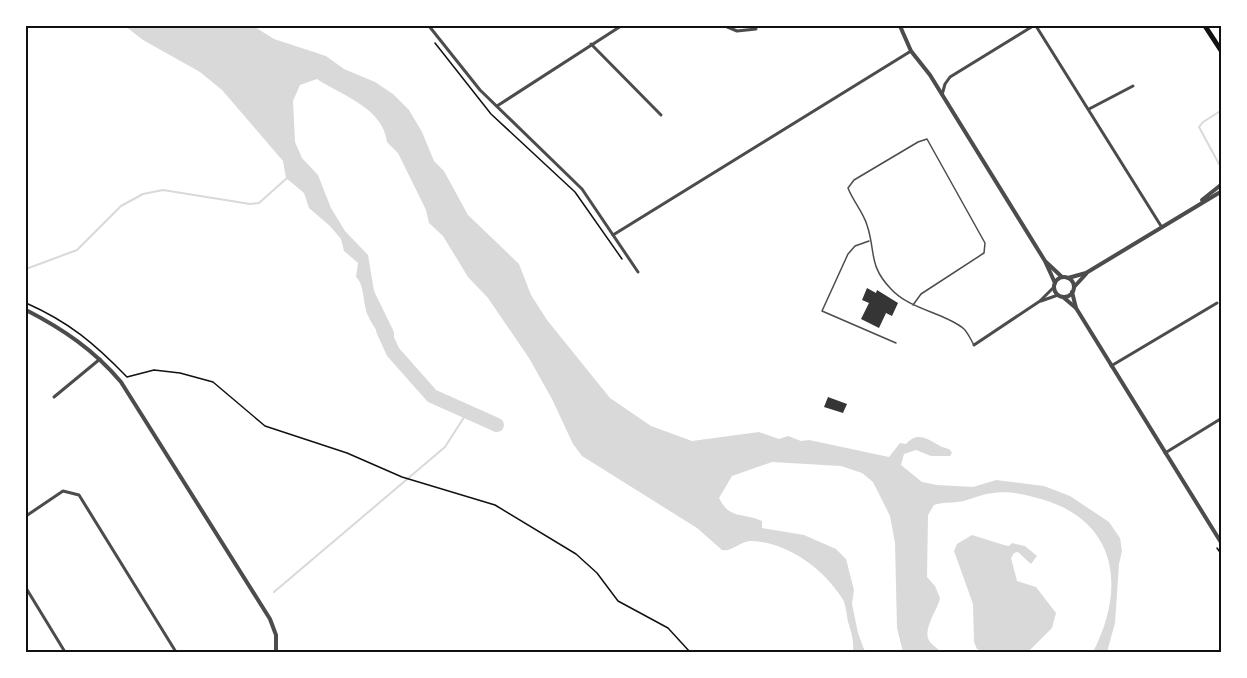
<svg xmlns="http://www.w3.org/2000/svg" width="1247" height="678" font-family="Commissioner,sans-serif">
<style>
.water{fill:#d9d9d9}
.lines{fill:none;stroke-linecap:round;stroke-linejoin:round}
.stream{stroke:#d9d9d9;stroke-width:2}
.river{stroke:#d9d9d9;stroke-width:14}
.building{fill:#353535}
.path{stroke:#111;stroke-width:1.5}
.service{stroke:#4c4c4c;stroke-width:1.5}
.minor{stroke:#4c4c4c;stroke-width:3}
.tertiary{stroke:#4c4c4c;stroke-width:4}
.trunk{stroke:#111;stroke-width:5}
.neatline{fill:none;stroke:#111;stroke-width:2}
</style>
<rect width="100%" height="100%" fill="#fff"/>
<g class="water">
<path d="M125,26H253L274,39L326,56L344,69L375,82L393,94L409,110L422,132L434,161L444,171L468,215L519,264L531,295L547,320L610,398L651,426L692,441L759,432L779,439L788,436L801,441L809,440L889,457L900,443L906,444C918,431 927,439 940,446C946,449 949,447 952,453L950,456H931L916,450L904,454L901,465L922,482L937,485L973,487L996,480L1044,486L1070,496L1109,522L1120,538L1122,551L1119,564L1115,623L1107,652H1093C1126,588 1118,521 1041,499C1012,491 998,489 970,499C959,504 946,501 934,505L928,515L927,577L935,586L940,598C938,610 921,630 930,642C933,646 937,647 940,652H903L897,628L895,543L890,516L873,482L862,473L841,466L772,462L732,476L719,498C730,520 742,512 762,521V528L804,535L836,549L846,559L854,590L852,604L858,633L865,652H853C854,642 852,635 849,625C846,616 847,606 842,598C823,569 789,543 752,541C741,540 733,552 722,550L697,528L582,456L573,444L552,399L529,358L488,298L468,277L443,236L429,223L426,210L398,153L387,142C383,108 343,96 317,79L300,85L293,101L295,142L302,158L318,175L331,208L345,231L368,255L374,291L394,332V342L390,346C383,342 367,317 366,310C363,300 364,284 356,277L358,263L344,251L341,239L330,226L309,208L304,193L286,178L283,161L222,90L200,72L143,40Z"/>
<polygon points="972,535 1004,545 1009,546 1012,543 1025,546 1037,556 1031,564 1018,552 1014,553 1011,558 1017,581 1036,587 1056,613 1052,628 1028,652 984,652 977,649 974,642 973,604 954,551 957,544"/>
</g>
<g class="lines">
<g class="stream">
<polyline points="1219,164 1199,127 1203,122 1222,110"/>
<polyline points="26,269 77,250 121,206 143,194 163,190 250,204 259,203 287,178"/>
<polyline points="274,592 445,447 468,411"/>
</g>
<polyline class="river" points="383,330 393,352 432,396 497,425"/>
</g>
<g class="building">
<polygon points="867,288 876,293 877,290 898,303 892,316 886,313 879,328 861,319 869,303 862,300"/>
<polygon points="828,397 847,404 843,413 824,407"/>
</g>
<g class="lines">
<g class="path">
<polyline points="435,43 491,114 575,192 622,259"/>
<path d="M26,303C69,322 94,343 127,377L154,370L180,373L213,382L265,426L347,453L402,477L495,505L576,554L597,573L618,601L668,628L690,652"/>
<polyline points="1217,548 1222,555"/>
</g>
<g class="service">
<polyline points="869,241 855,246 848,254 822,311 896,343"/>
<path d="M913,305L921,294L984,253L985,243L927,139L918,142L854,180L848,188C853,201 863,212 867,225C876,252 868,265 891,289C910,310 946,313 964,329C968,333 971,340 974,345"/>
</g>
<g class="minor">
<polyline points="429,26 480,90 582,189 638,272"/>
<polyline points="725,26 737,31 756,29"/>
<polyline points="1036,26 1161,226"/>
<polyline points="591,44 661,115"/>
<polyline points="942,95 945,84 950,77 1033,26"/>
<polyline points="497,106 621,26"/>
<polyline points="1089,109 1133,86"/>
<polyline points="613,235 911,51"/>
<polyline points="1041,301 1058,295"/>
<polyline points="974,345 1040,301 1054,287"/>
<polyline points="1111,366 1217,303"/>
<polyline points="54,397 100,359"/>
<polyline points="1165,453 1222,418"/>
<polyline points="26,516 63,491 79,495 176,652"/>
<polyline points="26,588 65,652"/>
</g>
<g class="tertiary">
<polyline points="900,26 911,51 930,75 1045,261 1055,283"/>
<polyline points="1202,200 1222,184"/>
<polyline points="1046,262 1062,277"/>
<circle cx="1064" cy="287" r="10"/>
<polyline points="1068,278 1086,273 1222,191"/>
<polyline points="1074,287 1086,274"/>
<polyline points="1072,292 1076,308 1222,544"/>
<polyline points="1063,297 1076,308"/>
<path d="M26,310C63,329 94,350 121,382L270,619L276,635V652"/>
</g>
<polyline class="trunk" points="1205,26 1222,52"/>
</g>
<rect width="1247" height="678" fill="none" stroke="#ffffff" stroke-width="54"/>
<rect x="27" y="27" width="1193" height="624" class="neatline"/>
</svg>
